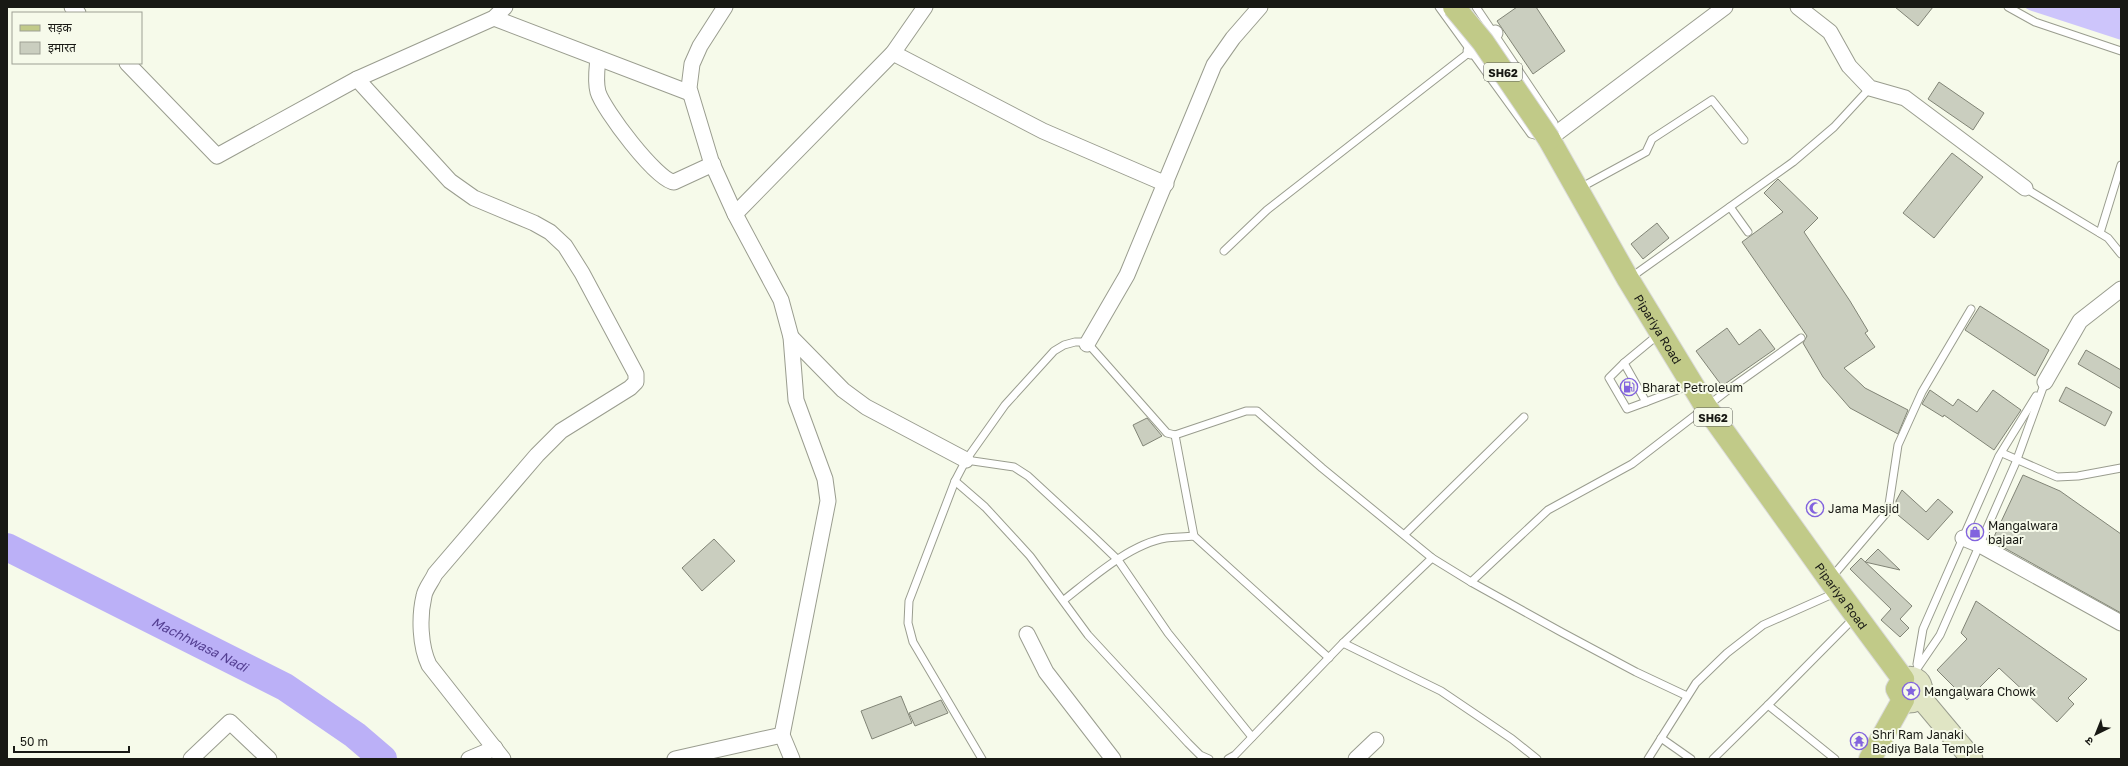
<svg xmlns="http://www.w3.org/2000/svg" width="2128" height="766" font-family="'Golos Text','Noto Sans Devanagari',sans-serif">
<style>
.green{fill:#cdc5fb}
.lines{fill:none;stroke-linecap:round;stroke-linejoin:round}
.river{stroke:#bbb0f7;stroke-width:28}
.building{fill:#cacebf;stroke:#818476}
.lane-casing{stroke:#9a9d8f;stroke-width:9}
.street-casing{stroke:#9a9d8f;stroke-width:17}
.secondary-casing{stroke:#9a9d8f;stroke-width:23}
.primary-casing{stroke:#dadad9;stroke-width:24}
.lane{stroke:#fff;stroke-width:7}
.street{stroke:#fff;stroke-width:15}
.secondary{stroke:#e0e5c4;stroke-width:21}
.primary{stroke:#c1ca88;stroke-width:22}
.primary-bridge-casing{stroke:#dadad9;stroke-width:24;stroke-linecap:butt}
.primary-bridge{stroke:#c1ca88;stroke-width:22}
.labels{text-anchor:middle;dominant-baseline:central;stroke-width:4;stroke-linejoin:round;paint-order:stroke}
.shield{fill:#f6faea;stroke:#5b5c54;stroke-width:1}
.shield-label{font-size:11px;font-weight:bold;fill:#181914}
.street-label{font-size:12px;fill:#181914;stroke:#f6faea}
.poi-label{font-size:12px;fill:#181914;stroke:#f6faea;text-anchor:start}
.water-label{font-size:13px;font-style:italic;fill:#533e91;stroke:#f6faea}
</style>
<rect width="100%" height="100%" fill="#f6faea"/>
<polygon class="green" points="2024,7 2121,7 2121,40 2029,10"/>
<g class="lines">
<path class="river" id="s1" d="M7,547L285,687L355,735L383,759"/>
</g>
<g class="building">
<polygon points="1517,7 1536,7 1565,51 1533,74 1497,21"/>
<polygon points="1895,7 1933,7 1918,26"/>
<polygon points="1939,82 1984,113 1973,130 1928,99"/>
<polygon points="1952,153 1983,177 1934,238 1903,213"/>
<polygon points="1778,179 1818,218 1804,232 1850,301 1868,331 1865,333 1875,347 1844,368 1865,388 1908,410 1898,434 1850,408 1823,377 1803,343 1807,336 1742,242 1783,212 1764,193"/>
<polygon points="1657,223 1669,238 1643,259 1631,244"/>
<polygon points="1980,306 2049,350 2035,376 1965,330"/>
<polygon points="1727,328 1739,345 1760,329 1775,349 1722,386 1696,351"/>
<polygon points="2086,350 2121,370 2121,389 2078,364"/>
<polygon points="2066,387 2112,412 2105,426 2059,401"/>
<polygon points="1930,390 1953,406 1958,399 1977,412 1993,390 2021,410 1994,450 1944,415 1943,417 1922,404"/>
<polygon points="1147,418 1162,436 1143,446 1133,425"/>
<polygon points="2023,475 2060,491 2121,534 2121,613 1992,541"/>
<polygon points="1902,490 1926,512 1938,499 1953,512 1928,540 1898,515 1896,501"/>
<polygon points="714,539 735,561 702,591 682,568"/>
<polygon points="1878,549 1900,570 1865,562"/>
<polygon points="1861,558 1912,606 1900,619 1909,628 1900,637 1881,620 1891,609 1850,569"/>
<polygon points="1976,601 2087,679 2068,698 2074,704 2057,722 1999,668 1967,700 1937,670 1967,639 1961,633"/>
<polygon points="901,696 912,723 872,739 861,711"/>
<polygon points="941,700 948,713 915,726 909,713"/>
</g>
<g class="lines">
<defs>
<g id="lane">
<polyline points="1439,7 1531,134 1542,137"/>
<polyline points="1476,7 1554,123 1551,134"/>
<polyline points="2008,7 2035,22 2121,51"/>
<polyline points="1580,188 1646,152 1652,139 1712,100 1744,140"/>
<polyline points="2025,188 2108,238 2121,254"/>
<polyline points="1730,207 1748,232"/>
<polyline points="2100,233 2121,165"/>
<polyline points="1224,251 1267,210 1471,51"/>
<polyline points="1630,278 1793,162 1834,127 1870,88"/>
<polyline points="1659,334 1624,363 1646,402 1690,385"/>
<polyline points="1624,363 1609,378 1627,409 1646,402"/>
<polyline points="1175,435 1194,536"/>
<polyline points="2002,453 2057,477 2078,476 2121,468"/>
<polyline points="966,460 1014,467 1028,476 1093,536 1118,560 1168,633 1252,737"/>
<polyline points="955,481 985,507 1030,556 1088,635 1188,743 1200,755 1209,759"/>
<polyline points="1405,534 1524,417"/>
<polyline points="1831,578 1888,511 1898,445 1922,392 1971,309"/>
<polyline points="1471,582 1548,510 1632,464 1728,390 1801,338"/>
<path d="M1064,600C1092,578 1130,544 1166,538C1175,537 1185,537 1194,536L1329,658"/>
<polyline points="1343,643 1441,691 1512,739 1537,759"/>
<polyline points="1917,664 1923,629 1999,456 2036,396"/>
<polyline points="1912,676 1940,635 2016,462 2045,382"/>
<polyline points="1768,705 1855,617"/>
<polyline points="1661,738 1691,759"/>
<polyline points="982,759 913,642 908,623 909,601 955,481 966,460 1005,405 1054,351 1064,345 1075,342 1083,342 1091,347 1167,433 1175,435 1246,411 1257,411 1322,468 1432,558 1471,582 1563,633 1636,672 1687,696"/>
<polyline points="1228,759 1235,755 1343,643 1432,558"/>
<polyline points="1648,759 1696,683 1727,653 1763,625 1835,593"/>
<polyline points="1713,759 1768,705 1835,759"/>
</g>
<g id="street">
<polyline points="72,7 78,13"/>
<polyline points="725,7 700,46 692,64 689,88 711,161 735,214 781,300 791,337 796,400 825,479 828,501 782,735 792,759"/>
<polyline points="1798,7 1830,32 1849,66 1870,88 1905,98 2025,188"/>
<polyline points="494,18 690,93"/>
<polyline points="1471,51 1495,33"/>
<polyline points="893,53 1043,131 1166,184"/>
<path d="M598,58C597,69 595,81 598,92C603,109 657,181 674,182L713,164"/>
<polyline points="127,63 217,156 357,79 494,18 505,7"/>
<path d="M357,79L450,181L474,198L534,223L550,232L565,246L582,273L636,374V382L630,388L561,431L537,455L435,574C432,581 425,589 424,596C419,617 420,646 429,665L503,759"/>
<polyline points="1549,139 1725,7"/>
<polyline points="735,214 893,53 925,7"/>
<polyline points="791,337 843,390 866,407 966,460"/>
<polyline points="1087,344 1127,275 1214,65 1233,38 1260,7"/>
<polyline points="2045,382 2080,321 2121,289"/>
<polyline points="1963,538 1980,545 2121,623"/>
<polyline points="1027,634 1046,672 1113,759"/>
<polyline points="191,759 230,722 269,759"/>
<polyline points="469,759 495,748"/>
<polyline points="675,759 782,735"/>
<polyline points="1356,759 1376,740"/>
</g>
<g id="secondary">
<path d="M1903,679C1924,670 1930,703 1908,702"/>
<polyline points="1920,697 1972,759"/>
</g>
<g id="primary">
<path id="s2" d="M1549,139L1628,279L1706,407L1829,579L1903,679L1897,689L1903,700L1870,759"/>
</g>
</defs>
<use href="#lane" class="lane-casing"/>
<use href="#street" class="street-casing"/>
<use href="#secondary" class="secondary-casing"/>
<use href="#primary" class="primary-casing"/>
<use href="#lane" class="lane"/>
<use href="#street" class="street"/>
<use href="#secondary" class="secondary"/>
<use href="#primary" class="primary"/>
<defs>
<polyline id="primary-bridge" points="1454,7 1483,42 1549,139"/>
</defs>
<use href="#primary-bridge" class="primary-bridge-casing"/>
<use href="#primary-bridge" class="primary-bridge"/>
</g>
<defs>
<symbol id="fuel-ring" viewBox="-11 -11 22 22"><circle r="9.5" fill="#f6faea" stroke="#8263de" stroke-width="1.5"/><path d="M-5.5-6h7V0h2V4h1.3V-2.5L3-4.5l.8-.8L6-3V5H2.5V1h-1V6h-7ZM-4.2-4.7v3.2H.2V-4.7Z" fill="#8263de"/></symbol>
<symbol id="mosque-ring" viewBox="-11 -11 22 22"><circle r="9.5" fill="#f6faea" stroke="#8263de" stroke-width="1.5"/><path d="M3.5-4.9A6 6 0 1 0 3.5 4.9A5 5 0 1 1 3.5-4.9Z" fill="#8263de"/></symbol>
<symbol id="shop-ring" viewBox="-11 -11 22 22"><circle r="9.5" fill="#f6faea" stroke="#8263de" stroke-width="1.5"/><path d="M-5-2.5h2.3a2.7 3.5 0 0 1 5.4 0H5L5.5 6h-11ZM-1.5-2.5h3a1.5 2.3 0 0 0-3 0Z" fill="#8263de"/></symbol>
<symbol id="sight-ring" viewBox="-11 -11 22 22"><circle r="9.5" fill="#f6faea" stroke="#8263de" stroke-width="1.5"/><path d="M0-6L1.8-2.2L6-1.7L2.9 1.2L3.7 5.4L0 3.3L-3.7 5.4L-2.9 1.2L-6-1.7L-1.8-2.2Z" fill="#8263de"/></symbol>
<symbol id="temple-ring" viewBox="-11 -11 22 22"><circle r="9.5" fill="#f6faea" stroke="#8263de" stroke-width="1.5"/><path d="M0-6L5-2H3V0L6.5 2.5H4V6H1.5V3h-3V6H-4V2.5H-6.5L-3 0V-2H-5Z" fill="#8263de"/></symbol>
</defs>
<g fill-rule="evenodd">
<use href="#fuel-ring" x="1619" y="377" width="20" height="20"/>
<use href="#mosque-ring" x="1805" y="498" width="20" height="20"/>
<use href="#shop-ring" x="1965" y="522" width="20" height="20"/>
<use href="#sight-ring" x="1901" y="681" width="20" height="20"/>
<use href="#temple-ring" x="1849" y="731" width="20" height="20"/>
</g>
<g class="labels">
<g class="shield">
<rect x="1484" y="63" width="38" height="18" rx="3"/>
<rect x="1694" y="408" width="38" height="18" rx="3"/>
</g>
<g class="shield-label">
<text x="1503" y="72">SH62</text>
<text x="1713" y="417">SH62</text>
</g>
<g class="street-label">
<text stroke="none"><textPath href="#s2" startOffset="219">Pipariya Road</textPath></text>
<text stroke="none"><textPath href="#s2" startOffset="543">Pipariya Road</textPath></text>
</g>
<g class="poi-label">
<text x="1642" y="387">Bharat Petroleum</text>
<text x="1828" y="508">Jama Masjid</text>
<text x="1988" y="525">Mangalwara<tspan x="1988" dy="14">bajaar</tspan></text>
<text x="1924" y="691">Mangalwara Chowk</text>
<text x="1872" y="734">Shri Ram Janaki<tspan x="1872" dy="14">Badiya Bala Temple</tspan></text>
</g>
<g class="water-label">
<text stroke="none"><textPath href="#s1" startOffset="216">Machhwasa Nadi</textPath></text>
</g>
</g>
<rect width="2128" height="766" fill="none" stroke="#181914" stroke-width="16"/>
<rect x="12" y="12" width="130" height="52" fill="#f6faea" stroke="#9da094"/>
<rect x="20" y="25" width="20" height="6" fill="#c1ca88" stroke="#9da094"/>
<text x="48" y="32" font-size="12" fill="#181914">सड़क</text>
<rect x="20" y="42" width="20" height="12" fill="#cacebf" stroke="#9da094"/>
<text x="48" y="52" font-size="12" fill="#181914">इमारत</text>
<g transform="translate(2096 734) rotate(223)" stroke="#f6faea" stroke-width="3" paint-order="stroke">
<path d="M0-3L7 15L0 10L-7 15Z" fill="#181914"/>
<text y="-6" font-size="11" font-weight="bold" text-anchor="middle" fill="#181914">उ</text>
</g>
<path d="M14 746v6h115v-6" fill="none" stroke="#181914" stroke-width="2"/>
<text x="20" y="746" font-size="12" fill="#181914" stroke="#f6faea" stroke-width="3" paint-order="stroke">50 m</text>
</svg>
